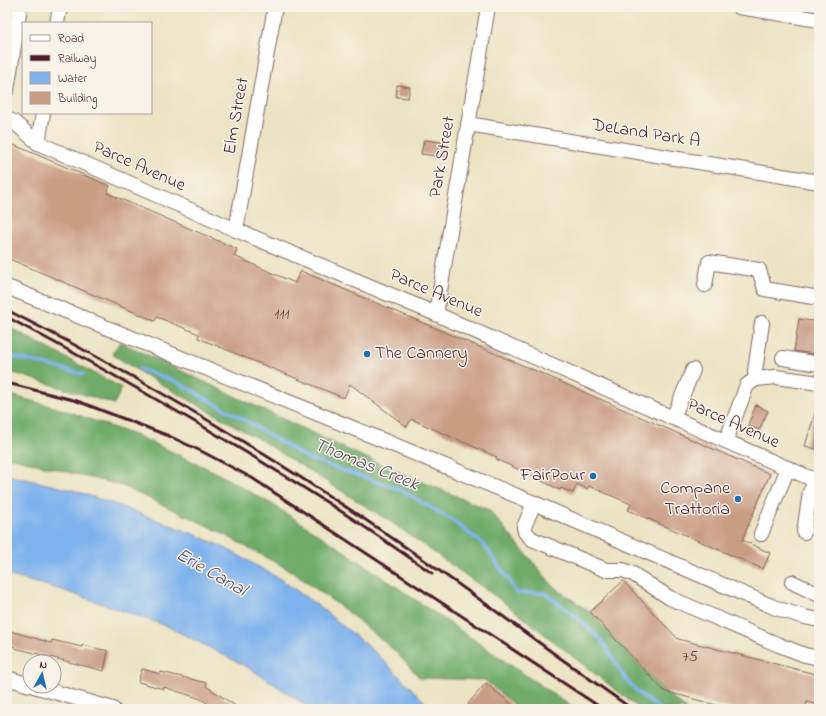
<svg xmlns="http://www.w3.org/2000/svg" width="826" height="716" font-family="'Indie Flower',sans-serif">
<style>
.forest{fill:#70ab6b;stroke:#5d654b}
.water{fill:#80b3ed;stroke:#65698c}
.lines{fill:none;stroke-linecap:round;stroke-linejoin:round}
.stream{stroke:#80b3ed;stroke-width:3.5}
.building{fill:#c99c84}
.minor-casing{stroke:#826460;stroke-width:16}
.minor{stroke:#fff;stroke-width:14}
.rail{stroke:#4a1f2b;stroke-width:3}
.poi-dot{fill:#1f6fb2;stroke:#f7f3e8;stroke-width:1.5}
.labels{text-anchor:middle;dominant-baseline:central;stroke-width:3;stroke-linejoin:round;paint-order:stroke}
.number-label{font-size:16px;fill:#6a3e41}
.street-label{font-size:18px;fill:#4a1f2b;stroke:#f7f3e8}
.poi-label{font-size:18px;fill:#4a1f2b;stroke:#f7f3e8;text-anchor:end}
.water-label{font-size:19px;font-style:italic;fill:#5a4b65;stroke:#f7f3e8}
</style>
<rect width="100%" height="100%" fill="#f7f3e8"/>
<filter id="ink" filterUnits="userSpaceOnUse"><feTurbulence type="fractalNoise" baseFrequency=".025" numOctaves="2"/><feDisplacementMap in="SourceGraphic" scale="8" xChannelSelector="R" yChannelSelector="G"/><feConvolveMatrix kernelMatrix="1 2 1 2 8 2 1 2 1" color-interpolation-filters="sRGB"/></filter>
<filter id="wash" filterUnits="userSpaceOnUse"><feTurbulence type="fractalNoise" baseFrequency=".012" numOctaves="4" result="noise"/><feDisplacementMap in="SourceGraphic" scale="16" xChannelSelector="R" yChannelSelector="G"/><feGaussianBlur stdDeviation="0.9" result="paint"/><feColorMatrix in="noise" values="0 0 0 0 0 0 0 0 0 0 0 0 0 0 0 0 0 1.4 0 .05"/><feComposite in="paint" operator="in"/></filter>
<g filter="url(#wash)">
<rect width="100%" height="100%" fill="#ebe3c3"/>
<g class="forest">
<polygon points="7,326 122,388 114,404 14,373 7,372"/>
<polygon points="120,342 357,454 489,510 554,587 590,612 664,691 686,709 640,709 506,604 394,524 262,441 143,374 112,354"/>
<polygon points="7,394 64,410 140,437 215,472 275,506 347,553 575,709 519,709 485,680 420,678 394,650 344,609 291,571 210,527 122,486 13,458 7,458"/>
</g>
<polygon class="water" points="7,475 73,490 125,508 194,534 227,549 280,579 321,608 377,654 432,709 312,709 251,669 167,626 59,589 7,575"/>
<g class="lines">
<g class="stream">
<polyline points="7,356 23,359 83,374"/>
<polyline points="139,369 175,381 248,422 307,458 401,490 452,520 484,545 509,580 516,593 545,593 579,619 602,641 627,681 642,696 660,709"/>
</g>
</g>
<g id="blocks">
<g class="building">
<polygon points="397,85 410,87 408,98 396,97"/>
<polygon points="424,140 442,142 441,144 445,144 443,157 421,154"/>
<polygon points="7,142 110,186 107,193 237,249 234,256 295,283 301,271 536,371 770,474 742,540 770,553 763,569 628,510 631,504 589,486 587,489 577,484 573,493 561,488 560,490 524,472 496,459 497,457 411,419 407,427 350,384 344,398 198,338 199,334 157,317 155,321 7,258"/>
<polygon points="799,319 819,322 819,355 794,351"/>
<polygon points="756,405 768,411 759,430 748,426 749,422"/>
<polygon points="817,407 819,408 819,450 805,446"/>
<polygon points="623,581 678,639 819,675 819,705 807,702 805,709 731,709 664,691 590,612"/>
<polygon points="7,630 51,643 52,640 82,647 82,645 108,651 104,671 15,648 15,647 7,644"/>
<polygon points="142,669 160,674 161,672 207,683 206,686 240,709 216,709 201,699 164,687 164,689 138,682"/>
<polygon points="486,683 517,709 474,709 468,704"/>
</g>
</g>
</g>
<g filter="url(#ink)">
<use href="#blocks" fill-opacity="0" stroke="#826460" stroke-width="1"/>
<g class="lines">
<defs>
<g id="minor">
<polyline points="739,7 819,20"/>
<polyline points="57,23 60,7"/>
<polyline points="7,90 20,7"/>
<polyline points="7,119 14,122 38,143 236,230 436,314 819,482"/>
<polyline points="468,124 819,182"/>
<polyline points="38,143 43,113"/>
<polyline points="236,230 275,7"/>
<polyline points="705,285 709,262 759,270 765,289 819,298"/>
<polyline points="7,287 392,444 534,503 776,608 804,617 819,620"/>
<polyline points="436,314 488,7"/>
<polyline points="783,358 819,364"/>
<polyline points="756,379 755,371 762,323"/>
<polyline points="673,418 693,370"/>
<polyline points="726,441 747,385 756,379 776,377 819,383"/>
<polyline points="534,503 524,527 525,532 532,539 606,570 623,570 633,574 670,598 779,645 805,655 819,658"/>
<polyline points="804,532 810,492 816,480"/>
<polyline points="761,534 788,468"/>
<polyline points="792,582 819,595"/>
<polyline points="7,678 30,685"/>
<polyline points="34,686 113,709"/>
</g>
</defs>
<use href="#minor" class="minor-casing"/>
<use href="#minor" class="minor"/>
<g class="rail">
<path d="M7,310C125,369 239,436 349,509C419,555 488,605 556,655C581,673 607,691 632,709"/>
<path d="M7,317C120,377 231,441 339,510C370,530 401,552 432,573"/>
<polyline points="7,383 77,401 169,436 203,452 252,478 553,676 603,709"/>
</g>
</g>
</g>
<g class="poi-dot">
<circle cx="367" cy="354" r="4"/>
<circle cx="593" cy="476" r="4"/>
<circle cx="738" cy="499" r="4"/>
</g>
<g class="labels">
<g class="number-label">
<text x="282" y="314">111</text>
<text x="690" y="657">75</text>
</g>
<g class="street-label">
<text transform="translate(237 116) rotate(-80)">Elm Street</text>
<text transform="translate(646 134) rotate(9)">DeLand Park A</text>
<text transform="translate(443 157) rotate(-80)">Park Street</text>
<text transform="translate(139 167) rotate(24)">Parce Avenue</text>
<text transform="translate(436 294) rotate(23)">Parce Avenue</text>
<text transform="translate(733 424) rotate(24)">Parce Avenue</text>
</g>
<g class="poi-label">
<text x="375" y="354" text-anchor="start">The Cannery</text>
<text x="585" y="476">FairPour</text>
<text x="730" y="489">Compane<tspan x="730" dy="21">Trattoria</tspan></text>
</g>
<g class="water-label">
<text transform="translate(366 465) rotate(22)">Thomas Creek</text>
<text transform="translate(211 573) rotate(30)">Erie Canal</text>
</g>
</g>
<rect width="826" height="716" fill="none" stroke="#f7f3e8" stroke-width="24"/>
<rect x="22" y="22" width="130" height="92" fill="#f7f3e8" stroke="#b29e9c"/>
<rect x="30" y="35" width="20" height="6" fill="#ffffff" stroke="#b29e9c"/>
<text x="58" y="42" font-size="12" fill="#4a1f2b">Road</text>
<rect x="30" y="55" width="20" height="6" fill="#4a1f2b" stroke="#b29e9c"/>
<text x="58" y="62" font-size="12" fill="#4a1f2b">Railway</text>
<rect x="30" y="72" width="20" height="12" fill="#80b3ed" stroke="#b29e9c"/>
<text x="58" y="82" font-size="12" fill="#4a1f2b">Water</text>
<rect x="30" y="92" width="20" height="12" fill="#c99c84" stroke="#b29e9c"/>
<text x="58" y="102" font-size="12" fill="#4a1f2b">Building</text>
<g transform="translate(42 674) rotate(8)"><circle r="19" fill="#f7f3e8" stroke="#b29e9c"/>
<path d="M0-3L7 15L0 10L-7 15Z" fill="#1f6fb2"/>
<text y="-6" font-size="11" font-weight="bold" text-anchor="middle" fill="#4a1f2b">N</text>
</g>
</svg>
